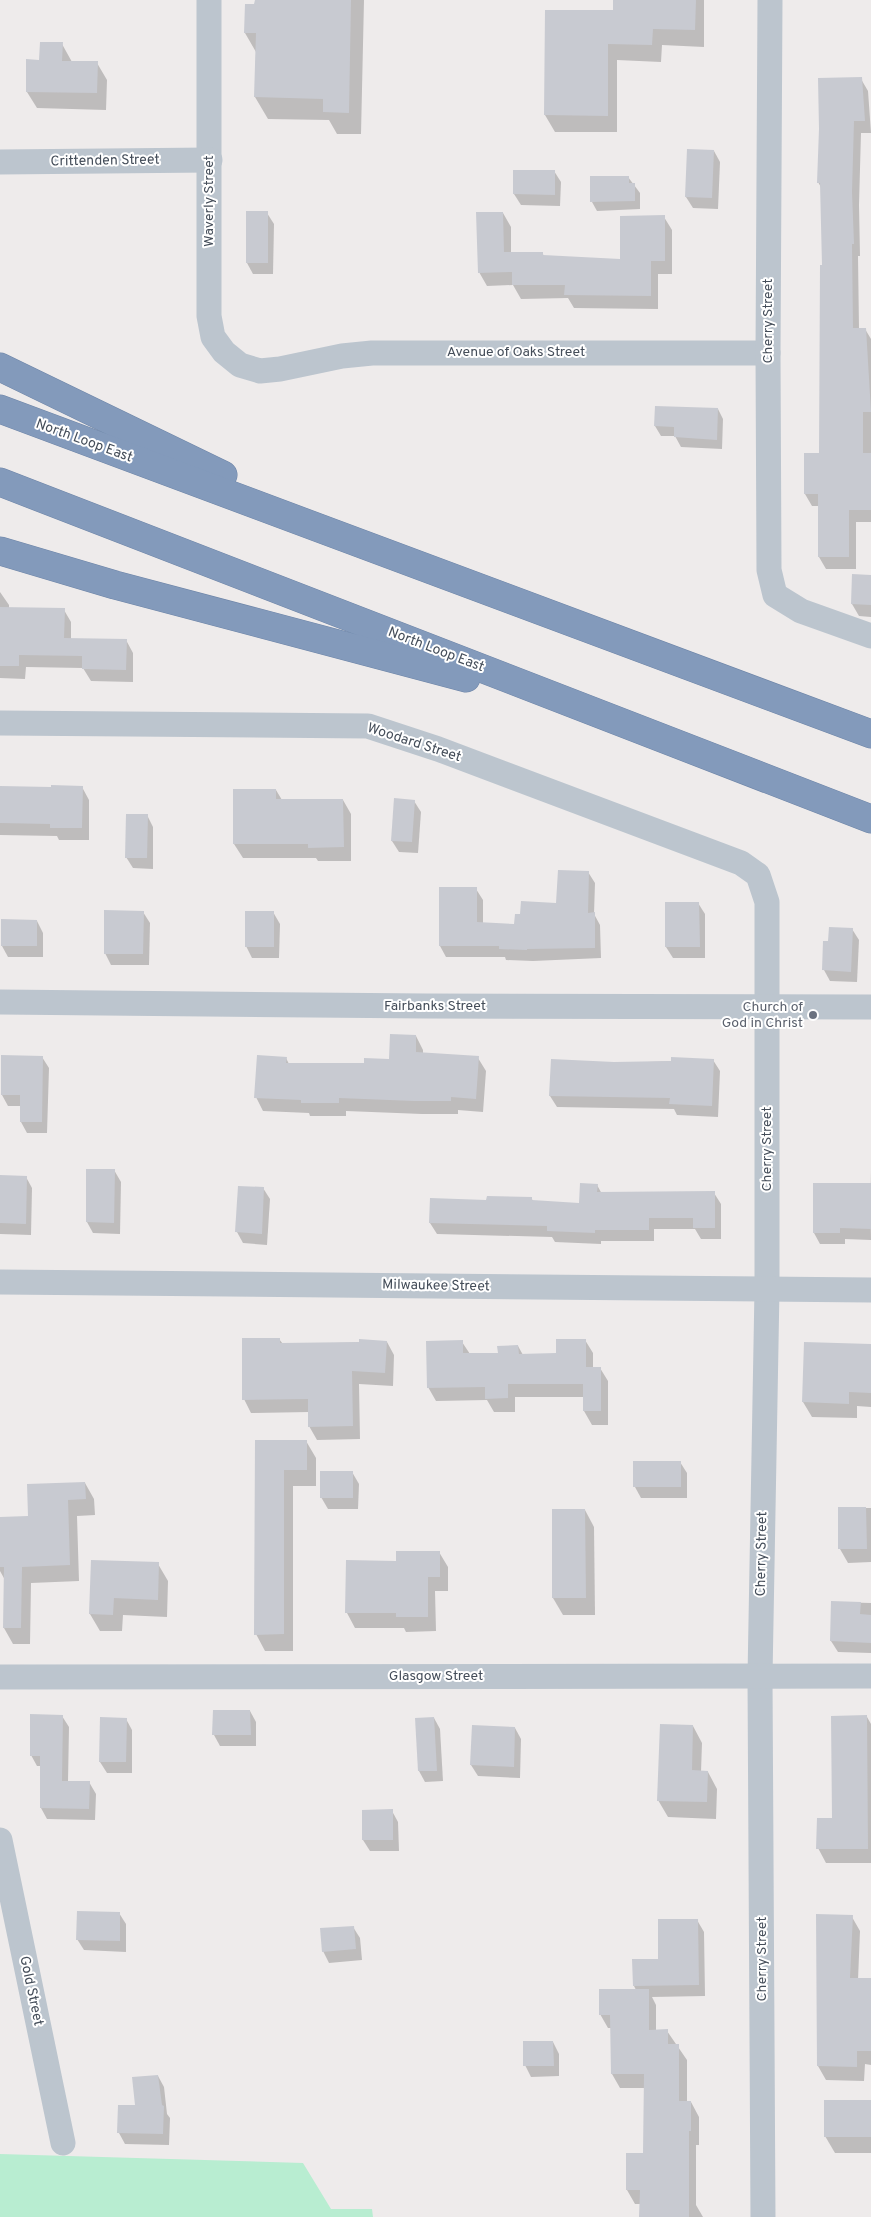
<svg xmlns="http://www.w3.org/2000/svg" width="871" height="2217" font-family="Overpass,sans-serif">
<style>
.green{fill:#b8edd1}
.shadow{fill:#0003}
.building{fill:#c8cad1}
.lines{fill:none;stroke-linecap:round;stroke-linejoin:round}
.highway-casing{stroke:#6e85a7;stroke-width:29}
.minor{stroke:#bcc5ce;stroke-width:25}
.highway{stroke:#839abb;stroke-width:28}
.worship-dot{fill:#6b7280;stroke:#fff;stroke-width:2}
.labels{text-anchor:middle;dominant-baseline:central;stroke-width:4;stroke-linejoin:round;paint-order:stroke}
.street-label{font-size:14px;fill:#444d59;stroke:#fff}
.worship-label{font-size:14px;fill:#5b616d;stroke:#fff;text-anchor:end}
</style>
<rect width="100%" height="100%" fill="#eeebeb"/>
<polygon class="green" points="0,2154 303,2163 331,2209 372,2209 373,2217 0,2217"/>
<g class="shadow">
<polygon points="256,0 364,0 361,134 337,134 329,120 268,119 255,97 256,52 245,33 256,6"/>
<polygon points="614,0 704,0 704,47 662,45 661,62 617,60 617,132 555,132 545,115 614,11"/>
<polygon points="62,44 72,62 97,63 107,80 106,110 37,108 27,92 41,61"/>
<polygon points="861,79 868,91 871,133 861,133 859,205 860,256 858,256 859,329 865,329 871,339 871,522 856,522 856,569 826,569 819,557 819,506 812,506 805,494 820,454 823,266 822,189 818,182"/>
<polygon points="714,151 720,162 718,209 693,208 686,197"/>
<polygon points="554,171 561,182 560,206 521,205 514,194"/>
<polygon points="628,177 640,193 640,209 597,211 592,202"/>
<polygon points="267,213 274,224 273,274 253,274 247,263"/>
<polygon points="503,213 511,227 511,254 543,254 544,257 622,260 664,217 672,230 672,274 658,274 658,309 574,308 568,298 521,299 513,285 487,286 479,272"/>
<polygon points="718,409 723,419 722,449 681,447 675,436 661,436 655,426"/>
<polygon points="871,576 871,617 859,616 852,604"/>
<polygon points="0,592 9,605 9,609 64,610 71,622 71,640 126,640 133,653 133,682 91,681 83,668 26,667 25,679 0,678"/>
<polygon points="82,787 89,800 89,840 59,840 57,836 0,835 0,804"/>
<polygon points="276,790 282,800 343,800 351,814 351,861 318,861 316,858 243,858 234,844"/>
<polygon points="414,801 421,812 418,853 399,852 392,841"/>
<polygon points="147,815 153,827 153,869 133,868 126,857"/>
<polygon points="588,872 595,883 594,914 600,925 601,958 533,961 506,960 505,957 446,957 440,946 476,889 483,900 483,923 516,925 521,915 557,904"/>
<polygon points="698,903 705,914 705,958 673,958 666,947"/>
<polygon points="143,912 150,923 149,965 111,965 105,953"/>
<polygon points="273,912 280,924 279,958 252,958 246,946"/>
<polygon points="37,921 43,933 43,957 8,957 2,946"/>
<polygon points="852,929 859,940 857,982 830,981 824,970 830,943"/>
<polygon points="416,1036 423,1050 423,1053 478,1058 486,1071 483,1112 458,1110 458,1114 422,1114 346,1111 346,1116 310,1116 309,1113 263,1111 256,1097 286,1058 289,1064 365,1064 390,1061"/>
<polygon points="42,1057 49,1068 47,1133 27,1133 21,1122 21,1106 8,1106 2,1095"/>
<polygon points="552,1060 614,1063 713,1060 720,1071 718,1117 677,1115 674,1109 557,1107 550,1096"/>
<polygon points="114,1170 121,1182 120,1234 93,1233 87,1222"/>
<polygon points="870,1170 871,1240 845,1239 845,1244 820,1244 814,1233 814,1184 870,1185"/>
<polygon points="26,1177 32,1188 31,1235 0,1234 0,1182"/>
<polygon points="597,1185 602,1194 714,1193 721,1204 721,1239 701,1239 695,1229 654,1229 654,1241 601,1241 601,1244 555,1242 552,1237 437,1234 430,1223 488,1201 531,1198 534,1202 580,1204"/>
<polygon points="263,1188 270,1199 267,1245 243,1243 237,1232"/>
<polygon points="279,1339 283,1344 387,1342 394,1355 393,1386 359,1384 360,1439 317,1440 309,1426 309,1412 251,1413 244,1399"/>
<polygon points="585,1340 593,1353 593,1368 600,1368 608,1381 608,1425 592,1425 584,1411 584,1397 515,1397 515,1412 494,1412 487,1400 436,1401 428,1387 462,1342 470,1354 499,1354 518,1346 523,1355 558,1354"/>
<polygon points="805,1343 871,1345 871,1407 857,1406 857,1418 812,1417 803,1402"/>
<polygon points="256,1441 306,1441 316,1458 316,1486 293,1486 293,1651 265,1651 256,1634"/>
<polygon points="634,1462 680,1462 687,1473 687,1498 641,1498 635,1487"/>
<polygon points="352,1472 359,1484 358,1509 328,1509 321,1497"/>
<polygon points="85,1483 94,1499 95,1515 77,1516 79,1581 31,1583 30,1644 13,1644 4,1628 5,1580 0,1571 0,1518 29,1517"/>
<polygon points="839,1508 871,1508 871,1562 848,1563 840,1549"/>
<polygon points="553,1510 585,1510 594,1527 595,1615 563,1615 553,1598"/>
<polygon points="439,1552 448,1567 448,1591 435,1591 436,1631 406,1632 404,1628 355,1628 347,1613 397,1562"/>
<polygon points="158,1564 168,1581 167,1617 123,1615 122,1631 100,1631 90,1614"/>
<polygon points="833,1602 871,1603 871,1653 838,1652 831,1641"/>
<polygon points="250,1711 256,1722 256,1746 220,1746 214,1735"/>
<polygon points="62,1716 69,1727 68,1782 89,1782 96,1794 95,1820 47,1819 41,1808 41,1766 37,1766 31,1755"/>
<polygon points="867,1717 871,1724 871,1863 826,1863 818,1848 834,1819"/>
<polygon points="434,1718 440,1729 443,1781 425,1782 419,1771"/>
<polygon points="126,1719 132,1730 132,1773 107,1773 100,1762"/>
<polygon points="473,1726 515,1728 521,1739 520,1778 478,1776 471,1765"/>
<polygon points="693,1726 702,1743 701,1772 708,1772 717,1789 716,1819 668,1817 658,1800"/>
<polygon points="363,1811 392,1811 398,1822 399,1851 370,1851 363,1840"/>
<polygon points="119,1913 126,1924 126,1952 84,1950 77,1939"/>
<polygon points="852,1917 860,1931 858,1980 871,1980 871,2065 865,2064 864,2081 826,2080 818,2066"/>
<polygon points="697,1920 704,1932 705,1996 652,1997 656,2005 656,2031 667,2031 687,2060 687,2102 691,2102 699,2117 699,2145 696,2145 696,2205 703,2217 640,2217 641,2204 635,2204 627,2190 644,2154 645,2088 620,2088 612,2074 612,2028 608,2028 600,2014 636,1990 634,1986"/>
<polygon points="353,1927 360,1938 362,1960 329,1963 323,1951"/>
<polygon points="553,2042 559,2054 559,2076 531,2077 525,2065"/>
<polygon points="158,2076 164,2087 167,2114 170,2118 169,2145 125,2144 119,2133"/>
<polygon points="871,2102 871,2153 835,2153 825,2136"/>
</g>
<g class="building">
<polygon points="255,0 351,0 349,113 323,112 323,99 254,97 256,33 244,33 245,4 254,4"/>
<polygon points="613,0 696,0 695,30 653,29 652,45 608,44 608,116 544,115 545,10 613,10"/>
<polygon points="40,42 63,42 62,61 98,61 97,93 26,92 26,59 39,60"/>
<polygon points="862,77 865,121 854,121 852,192 854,244 852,244 853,328 866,328 871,412 863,412 863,453 871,453 871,510 849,510 849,557 818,557 818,494 804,494 804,453 819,453 820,265 822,265 820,183 817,183 819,129 818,78"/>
<polygon points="687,149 714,150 712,198 685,197"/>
<polygon points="513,170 555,170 555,195 513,194"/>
<polygon points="590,176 629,176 629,183 635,183 635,201 590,202"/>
<rect x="246" y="211" width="22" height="52"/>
<polygon points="476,212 503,212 504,252 543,252 543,255 620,259 620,216 665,215 665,261 651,261 651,296 564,295 565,285 512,285 512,272 478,273"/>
<polygon points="655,406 718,408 717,440 674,437 674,427 654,426"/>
<polygon points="852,574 871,575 871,605 851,604"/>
<polygon points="0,607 65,608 64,638 127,639 126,670 82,669 82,656 19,655 19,666 0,666"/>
<polygon points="51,785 83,786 82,828 50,828 50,824 0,823 0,786 51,787"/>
<polygon points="233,789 276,789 276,799 343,799 344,847 308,848 308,844 233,844"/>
<polygon points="394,798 415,800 412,842 391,841"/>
<polygon points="126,814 148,814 147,858 125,858"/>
<polygon points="558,870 589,871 588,913 595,912 595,948 527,949 527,950 499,949 499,946 439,946 439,887 477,887 477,922 514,924 515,914 520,914 521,901 556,903"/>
<polygon points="665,902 699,902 700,947 665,947"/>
<polygon points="104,910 144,911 143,954 104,954"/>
<rect x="245" y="911" width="29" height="36"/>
<polygon points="1,919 37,920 37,946 1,946"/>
<polygon points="829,927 853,928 851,972 822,970 823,941 828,941"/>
<polygon points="390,1034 416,1035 416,1052 479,1056 476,1099 451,1097 451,1101 414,1101 339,1098 339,1103 301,1103 301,1100 254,1098 257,1055 287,1057 286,1063 364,1063 364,1058 389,1059"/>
<polygon points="1,1055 43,1056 42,1122 20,1122 20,1095 1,1095"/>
<polygon points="671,1057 714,1059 712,1106 669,1104 670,1098 549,1096 551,1059 614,1062 671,1061"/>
<polygon points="86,1169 115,1169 114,1223 86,1222"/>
<polygon points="0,1175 27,1176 26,1224 0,1223"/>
<polygon points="580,1183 598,1184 597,1192 715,1191 715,1228 693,1228 693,1218 649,1218 649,1230 595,1230 595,1233 547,1231 547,1226 429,1223 430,1198 486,1200 487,1196 532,1197 532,1200 579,1203"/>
<polygon points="813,1183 871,1183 871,1229 840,1228 840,1233 813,1233"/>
<polygon points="238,1186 264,1187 262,1234 235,1232"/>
<polygon points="242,1338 280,1338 280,1343 359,1342 359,1339 387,1341 385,1373 352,1371 353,1426 308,1427 308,1399 242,1400"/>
<polygon points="556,1339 586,1339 586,1367 601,1367 601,1411 583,1411 583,1384 508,1384 508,1398 485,1399 485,1387 427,1388 426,1341 463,1340 463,1353 498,1353 497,1346 518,1345 519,1354 556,1353"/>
<polygon points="804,1342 871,1344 871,1393 849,1392 849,1404 802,1402"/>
<polygon points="255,1440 307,1440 307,1470 284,1470 284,1634 254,1635"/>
<rect x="633" y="1461" width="48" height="26"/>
<rect x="320" y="1471" width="33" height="27"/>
<polygon points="85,1482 86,1499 68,1500 70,1565 22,1567 21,1628 3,1628 4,1567 0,1567 0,1517 28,1516 27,1484"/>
<polygon points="838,1507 866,1507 867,1549 838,1549"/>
<polygon points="552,1509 585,1509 586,1598 552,1598"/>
<polygon points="396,1551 440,1551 440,1577 428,1577 428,1617 396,1617 396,1613 345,1613 346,1560 396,1561"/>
<polygon points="91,1560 159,1562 158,1600 114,1598 113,1615 89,1614"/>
<polygon points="831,1601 861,1602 860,1614 871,1615 871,1643 830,1641"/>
<polygon points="213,1710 250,1710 251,1735 212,1735"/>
<polygon points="30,1714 63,1715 62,1781 90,1781 89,1809 40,1808 40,1756 30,1756"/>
<polygon points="867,1715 868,1849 816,1849 817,1818 832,1818 831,1716"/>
<polygon points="100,1717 127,1718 126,1762 99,1762"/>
<polygon points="434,1717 437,1771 418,1771 415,1718"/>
<polygon points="660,1724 693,1725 692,1770 708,1771 707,1802 657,1801"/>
<polygon points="472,1725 515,1727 514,1767 470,1765"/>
<polygon points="393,1809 393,1840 362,1840 362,1810"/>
<polygon points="77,1911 120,1912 120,1941 76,1940"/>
<polygon points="816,1914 853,1915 850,1978 871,1978 871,2051 857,2051 857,2067 817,2066"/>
<polygon points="658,1919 698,1919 699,1985 633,1986 632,1959 658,1959"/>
<polygon points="354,1926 356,1949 322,1952 320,1928"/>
<polygon points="599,1989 649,1989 649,2030 668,2029 668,2044 679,2044 679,2101 691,2101 691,2131 689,2131 689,2217 639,2217 640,2190 626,2190 626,2153 643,2153 644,2074 611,2074 610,2015 599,2015"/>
<polygon points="523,2041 553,2041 554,2066 523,2066"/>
<polygon points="158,2075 162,2105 164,2106 163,2134 117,2133 118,2105 135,2105 132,2077"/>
<rect x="824" y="2100" width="47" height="37"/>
</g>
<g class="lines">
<defs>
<g id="highway">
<polyline points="0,367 223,475"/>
<polyline points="0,409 871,734"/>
<polyline points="0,482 871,819"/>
<polyline points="0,551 115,585 466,678"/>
</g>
</defs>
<use href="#highway" class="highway-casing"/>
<g class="minor">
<polyline points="209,0 209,316 213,337 224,352 240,365 260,371 280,369 342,356 372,353 768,353"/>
<polyline points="770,0 768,353 769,570 775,595 801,611 871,636"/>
<polyline points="0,162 210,160"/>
<polyline points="0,723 368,726 438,749 741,863 758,875 767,902 767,1289 760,1677 763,2217"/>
<polyline points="0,1002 426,1006 871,1007"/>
<polyline points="0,1282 871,1290"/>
<polyline points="0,1677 871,1676"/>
<polyline points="0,1840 63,2143"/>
</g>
<use href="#highway" class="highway"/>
</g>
<circle class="worship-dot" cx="813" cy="1015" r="5"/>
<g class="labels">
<g class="street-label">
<text transform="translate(105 161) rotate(-1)">Crittenden Street</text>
<text transform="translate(209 201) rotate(-90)">Waverly Street</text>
<text transform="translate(768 321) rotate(-90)">Cherry Street</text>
<text x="516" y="352">Avenue of Oaks Street</text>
<text transform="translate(84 441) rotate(20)">North Loop East</text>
<text transform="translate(436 650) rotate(21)">North Loop East</text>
<text transform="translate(414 743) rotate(18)">Woodard Street</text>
<text x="435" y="1006">Fairbanks Street</text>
<text transform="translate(767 1149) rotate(-90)">Cherry Street</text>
<text transform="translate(436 1286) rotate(1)">Milwaukee Street</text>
<text transform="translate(762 1554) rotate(-89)">Cherry Street</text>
<text x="436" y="1676">Glasgow Street</text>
<text transform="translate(762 1959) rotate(-90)">Cherry Street</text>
<text transform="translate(31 1991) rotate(78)">Gold Street</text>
</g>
<g class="worship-label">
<text x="803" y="1007">Church of<tspan x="803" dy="16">God in Christ</tspan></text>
</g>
</g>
</svg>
